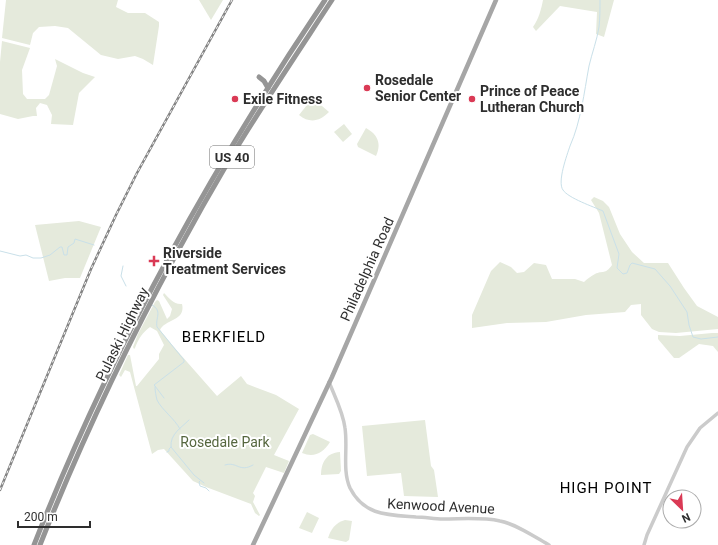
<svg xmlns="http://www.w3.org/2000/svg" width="718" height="545" font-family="Roboto,sans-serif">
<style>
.green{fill:#e5eadc}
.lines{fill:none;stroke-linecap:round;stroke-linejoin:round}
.stream{stroke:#c9e0e9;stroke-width:1}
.minor{stroke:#cbcbcb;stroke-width:3.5}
.major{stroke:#a6a6a6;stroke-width:4.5}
.highway{stroke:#959595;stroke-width:5}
.rail-casing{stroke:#838383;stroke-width:2.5}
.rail{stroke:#fff;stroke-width:1;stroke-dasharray:3;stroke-linecap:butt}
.poi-dot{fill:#da3a55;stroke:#fff;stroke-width:1.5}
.labels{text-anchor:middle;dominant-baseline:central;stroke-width:4;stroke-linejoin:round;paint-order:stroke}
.shield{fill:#fff;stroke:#6d6d6d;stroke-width:1}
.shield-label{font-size:13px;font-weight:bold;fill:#2e2e2e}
.poi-label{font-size:14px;font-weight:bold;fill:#2e2e2e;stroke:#fff;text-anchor:start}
.street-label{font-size:14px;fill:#2e2e2e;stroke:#fff}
.park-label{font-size:14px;fill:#55663e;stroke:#fff}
.neighbourhood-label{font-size:15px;letter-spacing:1px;fill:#000;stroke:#fff}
</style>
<rect width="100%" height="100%" fill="#fff"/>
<g class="green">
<polygon points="6,0 118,0 116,7 128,13 145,13 159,22 159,26 153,65 143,59 135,56 118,59 101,55 68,28 55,26 39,27 33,33 30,45 2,38"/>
<polygon points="199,0 223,0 211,20"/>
<path d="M543,0H614L604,37L596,34L597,12L560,6L536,31L533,27C539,18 541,10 543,0Z"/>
<polygon points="2,41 30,48 22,70 23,94 27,99 45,99 49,95 54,77 57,66 55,59 83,73 95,77 79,93 73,125 51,124 52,115 47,105 40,103 36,108 37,116 33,116 18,119 0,114 0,62"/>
<path d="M311,100H315L329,112C320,121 310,124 299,115Z"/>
<polygon points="344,124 352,134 343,142 334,132"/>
<path d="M366,128C377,134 382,143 376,156L358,147L357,144Z"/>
<path d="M594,197L603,201L609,207L620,234L632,252L644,263H668L684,288L697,306L718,317V329L676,333L659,332L652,329L641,315V304L631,305L625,312L586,315L546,322L507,323L472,328V315L491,271L500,262L511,267L517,273L524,272L534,263L546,265L552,279H575L584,282C587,279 591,276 595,274C603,270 605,275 612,265L599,213L591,200Z"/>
<polygon points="79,221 101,227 80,278 65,278 49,281 35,225"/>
<path d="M164,293C169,298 174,305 182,304C186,321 165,319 160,330L173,346L217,396L241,376L247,384L276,395L299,409L274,455L289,461L284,473L266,467L253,493L255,496L253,502L260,515L259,516L255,513L251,504L206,487L193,481L164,449L158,450L152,454L130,372L125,370L121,377L119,375L128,355H130L136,386H137L159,359V354L164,345L157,331L150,327C143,332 138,339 135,348L134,349L133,347L138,334L155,302L157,300L159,301L167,319L170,316L172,309L163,295Z"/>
<polygon points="712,333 718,333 718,352 713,346 699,344 679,358 674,358 658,339 658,335 680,336"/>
<polygon points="425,420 431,466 434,470 438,497 404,496 401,473 367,476 362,426"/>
<path d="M313,434L330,442C323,453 314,458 302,453L310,435Z"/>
<path d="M340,452L341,471L339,474L321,475C321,463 326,453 340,452Z"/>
<polygon points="307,512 319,518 312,533 299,528"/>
<path d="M345,520L352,521L349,540L346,542L328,538C331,529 335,523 345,520Z"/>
</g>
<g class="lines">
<g class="stream">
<path d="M600,0C600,9 600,18 599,27C597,40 592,53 589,66C584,93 581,121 570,146C567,155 557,182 563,190C568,198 594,207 603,211L619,254L617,268L623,274L627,273L630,265L632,263L655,269L670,286L687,312L689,325L693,337L701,339L718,337"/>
<polyline points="0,251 20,256 26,255 33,258 41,258 50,255 60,247 62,247 64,255 67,255 68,247 74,243 75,239 94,245"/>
<polyline points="123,266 121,276 126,286"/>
<path d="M152,305C163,311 155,318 157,327L184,360V362L154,385L155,386"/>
<polyline points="155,386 164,398"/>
<path d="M155,387C155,391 156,396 157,400C162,410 174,418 180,429"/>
<path d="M189,420C181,428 170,434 171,447L194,475L204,483"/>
<polyline points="167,452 169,451 169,449 171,447"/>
<path d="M225,465C237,461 239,473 253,465"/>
<polyline points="200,481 199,482 200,486 206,488 209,491"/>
</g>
<g class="minor">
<path d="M329,382C335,397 343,412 345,428C348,448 342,470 350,488C364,516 389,515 416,517C425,517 434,519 443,519C462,519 482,517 500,521C516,524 535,537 549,545"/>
<polyline points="644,545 647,535 687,447 700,428 718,413"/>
</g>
<polyline class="major" points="253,545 332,377 496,0"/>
<g class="highway">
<polyline points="259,77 264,81 268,88"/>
<path d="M34,545C109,353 210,171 325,0"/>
<path d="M40,545C93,411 158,281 231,157C263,104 298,52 332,0"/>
</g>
<defs>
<polyline id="rail" points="0,490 91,269 116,215 137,173 232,0"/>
</defs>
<use href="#rail" class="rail-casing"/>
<use href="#rail" class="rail"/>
</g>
<g class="poi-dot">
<circle cx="367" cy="88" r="4"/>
<circle cx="235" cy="99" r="4"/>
<circle cx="472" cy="99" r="4"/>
<path d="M152 255h4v4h4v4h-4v4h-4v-4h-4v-4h4z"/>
</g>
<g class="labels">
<rect class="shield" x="210" y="146" width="44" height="22" rx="3"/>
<g class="shield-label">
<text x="232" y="157">US 40</text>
</g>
<g class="poi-label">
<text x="375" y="80">Rosedale<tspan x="375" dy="16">Senior Center</tspan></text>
<text x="480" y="91">Prince of Peace<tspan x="480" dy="16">Lutheran Church</tspan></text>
<text x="243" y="99">Exile Fitness</text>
<text x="163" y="253">Riverside<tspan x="163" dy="16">Treatment Services</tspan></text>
</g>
<g class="street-label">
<text transform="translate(367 269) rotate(-66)">Philadelphia Road</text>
<text transform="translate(122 334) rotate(-64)">Pulaski Highway</text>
<text transform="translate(441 506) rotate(3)">Kenwood Avenue</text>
</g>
<g class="park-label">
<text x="225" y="442">Rosedale Park</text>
</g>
<g class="neighbourhood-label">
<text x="224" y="337">BERKFIELD</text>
<text x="606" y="488">HIGH POINT</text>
</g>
</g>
<g transform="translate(682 509) rotate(155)"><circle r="19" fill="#ffffff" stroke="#ababab"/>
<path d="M0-3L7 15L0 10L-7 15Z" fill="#da3a55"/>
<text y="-6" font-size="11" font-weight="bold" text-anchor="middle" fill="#2e2e2e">N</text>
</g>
<path d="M18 521v6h72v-6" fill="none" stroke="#2e2e2e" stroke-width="2"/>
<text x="24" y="521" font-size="12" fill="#2e2e2e" stroke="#ffffff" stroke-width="3" paint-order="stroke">200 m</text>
</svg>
